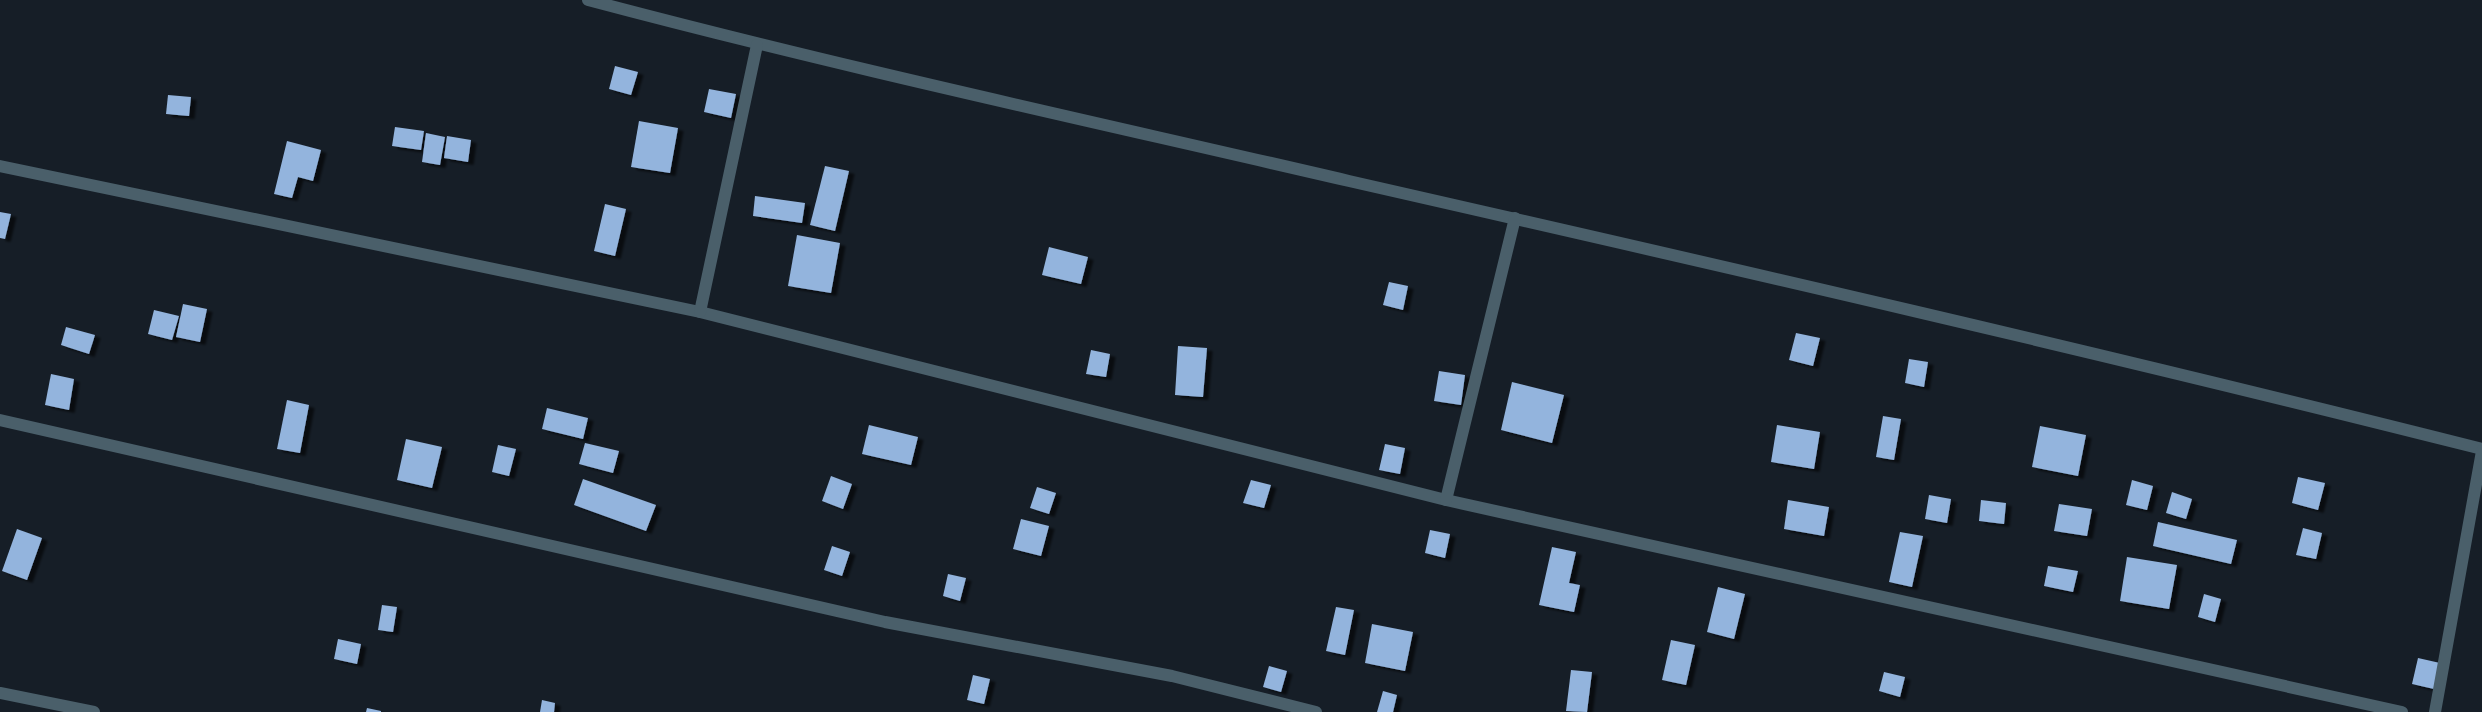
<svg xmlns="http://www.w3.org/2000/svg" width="2482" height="712" font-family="'Asap Condensed',sans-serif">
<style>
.building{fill:#93b4dd;filter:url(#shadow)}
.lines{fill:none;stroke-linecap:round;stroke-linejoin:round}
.street{stroke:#4a5f6a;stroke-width:12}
</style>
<defs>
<filter id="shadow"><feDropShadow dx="5.5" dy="3" stdDeviation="1" flood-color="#0009"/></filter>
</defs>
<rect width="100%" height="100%" fill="#161e27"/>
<g class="building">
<polygon points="615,66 638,72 631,95 609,89"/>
<polygon points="709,89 736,94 731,118 704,112"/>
<polygon points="168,95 191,97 189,116 166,114"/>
<polygon points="639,121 678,128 670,173 631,167"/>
<polygon points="395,127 424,131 421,150 392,146"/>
<polygon points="426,133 445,137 440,165 422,162"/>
<polygon points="447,136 471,140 468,162 444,158"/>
<polygon points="287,141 321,150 313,181 298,177 292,198 274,194"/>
<polygon points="825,166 849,171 835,231 810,225"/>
<polygon points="755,196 805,203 802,223 753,216"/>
<polygon points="605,204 626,209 615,256 594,251"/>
<polygon points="0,212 11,214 5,239 0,238"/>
<polygon points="797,235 840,243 831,293 788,286"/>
<polygon points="1049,247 1088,257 1081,284 1042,275"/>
<polygon points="1389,282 1408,286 1403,310 1383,305"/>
<polygon points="183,304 207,309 200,342 176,337"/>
<polygon points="154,310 179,316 172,340 148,334"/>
<polygon points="66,327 95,335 89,354 61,345"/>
<polygon points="1796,333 1820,338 1813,366 1789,360"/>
<polygon points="1178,346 1207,348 1203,397 1175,395"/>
<polygon points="1091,350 1110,354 1106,377 1086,374"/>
<polygon points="1909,359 1928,362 1924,387 1905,383"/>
<polygon points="1439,371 1465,375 1461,405 1434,401"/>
<polygon points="51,374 74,379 69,410 45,405"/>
<polygon points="1512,382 1564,395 1552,443 1501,430"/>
<polygon points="287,400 309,405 300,453 277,449"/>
<polygon points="547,408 588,418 583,439 542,429"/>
<polygon points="1883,416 1901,419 1894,460 1876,457"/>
<polygon points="869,425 918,437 911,465 862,454"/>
<polygon points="1777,425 1820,432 1814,469 1771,462"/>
<polygon points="2040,426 2086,435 2078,476 2032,467"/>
<polygon points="406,439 442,447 432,488 397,480"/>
<polygon points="585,443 619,451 613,473 579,464"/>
<polygon points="1385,444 1405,448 1400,474 1379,470"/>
<polygon points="498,445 516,449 509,476 492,472"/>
<polygon points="831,476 852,484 843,509 822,501"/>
<polygon points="2298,477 2325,483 2318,510 2292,503"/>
<polygon points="583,479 656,505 646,531 574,505"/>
<polygon points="1251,480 1271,485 1264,508 1243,503"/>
<polygon points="2132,480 2153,486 2147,510 2126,505"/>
<polygon points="1037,487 1056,493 1049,514 1030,508"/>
<polygon points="2172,492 2192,499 2186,519 2166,513"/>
<polygon points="1929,495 1951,499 1947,523 1925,519"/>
<polygon points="1788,500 1829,507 1824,536 1784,529"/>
<polygon points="1981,500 2006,503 2004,524 1979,521"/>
<polygon points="2059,504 2092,509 2087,536 2054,531"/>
<polygon points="1021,519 1049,526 1041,556 1013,549"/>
<polygon points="2158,522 2237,540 2231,564 2153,546"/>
<polygon points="2303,528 2322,533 2316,559 2296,555"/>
<polygon points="17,529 42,538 27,580 2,571"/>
<polygon points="1430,530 1450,534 1445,558 1425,553"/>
<polygon points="1900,532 1923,536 1912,587 1889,582"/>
<polygon points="832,546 850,552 842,576 824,570"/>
<polygon points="1552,547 1576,552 1569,583 1580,585 1574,612 1539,605"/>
<polygon points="2127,557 2177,565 2169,609 2120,601"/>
<polygon points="2048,566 2078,571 2073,592 2044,586"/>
<polygon points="948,574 966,578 960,601 943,596"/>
<polygon points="1718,587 1745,594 1734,639 1707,632"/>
<polygon points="2204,594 2221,599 2215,622 2198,617"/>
<polygon points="382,605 397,607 393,632 378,630"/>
<polygon points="1336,607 1354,610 1345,655 1326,651"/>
<polygon points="1372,624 1413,632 1405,671 1365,663"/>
<polygon points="338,639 361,644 357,664 334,659"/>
<polygon points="1671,640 1695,645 1686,685 1662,680"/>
<polygon points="2418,658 2440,663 2434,689 2412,684"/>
<polygon points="1269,666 1287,671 1281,692 1263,687"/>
<polygon points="1571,670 1592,672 1587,712 1566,711"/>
<polygon points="1884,672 1905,677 1900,697 1879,691"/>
<polygon points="973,675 990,679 984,704 967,700"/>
<polygon points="1383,691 1397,695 1393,712 1377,712"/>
<polygon points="542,700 555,703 554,712 540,712"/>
<polygon points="367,708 381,711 381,712 366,712"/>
</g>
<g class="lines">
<g class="street">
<path d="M588,0C840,67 1095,122 1349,181C1727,267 2106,354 2482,449"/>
<polyline points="0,166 700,312 1446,500 2402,712"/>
<polyline points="700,312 757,45"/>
<polyline points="0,420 885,622 1172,676 1316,712"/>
<polyline points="1446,500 1515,218"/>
<polyline points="0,693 94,712"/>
<polyline points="2435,712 2482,451"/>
</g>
</g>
</svg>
